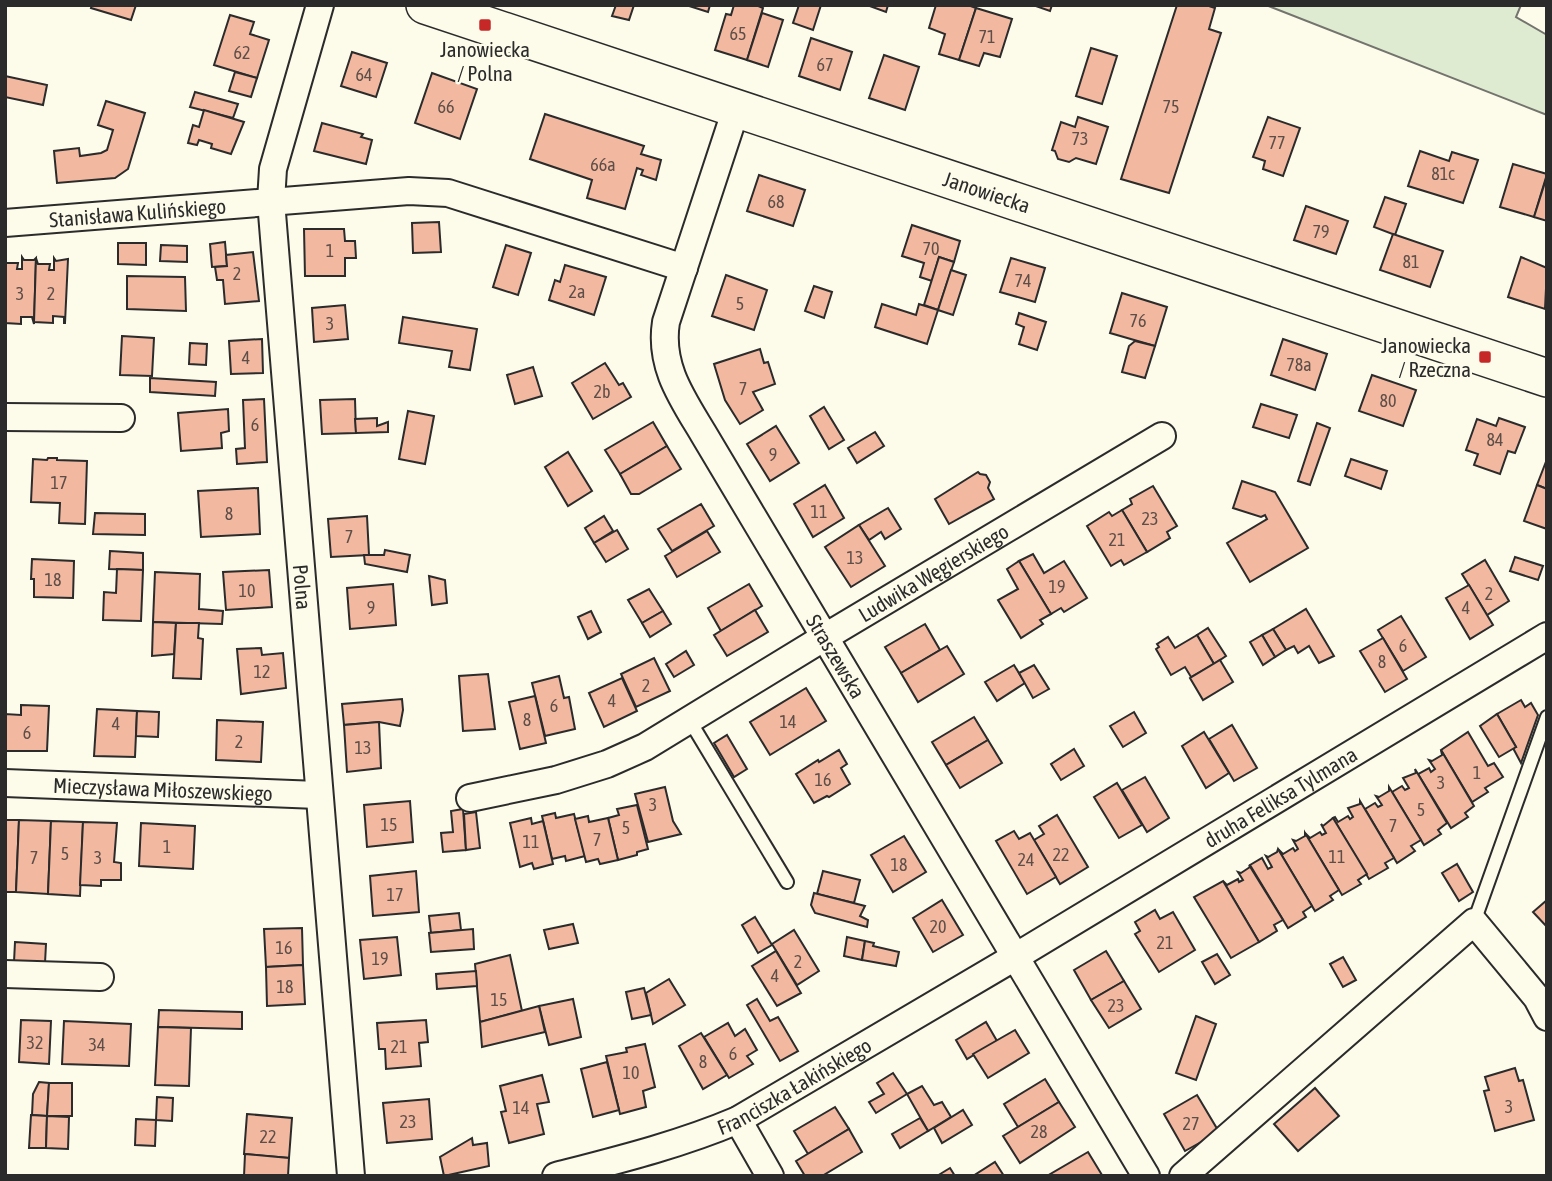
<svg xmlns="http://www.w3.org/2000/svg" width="1552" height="1181" font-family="'Asap Condensed',sans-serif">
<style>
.green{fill:#deebd1;stroke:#74746e;stroke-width:2}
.building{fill:#f2b8a0;stroke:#2b2b2b;stroke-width:2}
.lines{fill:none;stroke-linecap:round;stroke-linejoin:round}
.lane-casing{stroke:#2b2b2b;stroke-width:16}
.street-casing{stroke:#2b2b2b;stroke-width:30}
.secondary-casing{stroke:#2b2b2b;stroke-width:40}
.lane{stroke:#fdfbea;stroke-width:12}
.street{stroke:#fdfbea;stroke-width:26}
.secondary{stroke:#fdfbea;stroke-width:37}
.poi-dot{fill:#c62828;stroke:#fdfbea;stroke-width:2.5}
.labels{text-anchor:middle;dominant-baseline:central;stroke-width:5;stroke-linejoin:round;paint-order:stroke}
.number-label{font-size:18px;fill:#5d4e48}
.poi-label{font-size:21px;fill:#2b2b2b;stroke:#fdfbea}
.street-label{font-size:21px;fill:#2b2b2b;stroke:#fdfbea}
</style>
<rect width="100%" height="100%" fill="#fdfbea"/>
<polygon class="green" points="1266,5 1521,5 1516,17 1547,35 1547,115"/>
<g class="building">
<polygon points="92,5 136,5 131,20 91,8"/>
<polygon points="616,5 634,5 629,20 612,16"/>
<polygon points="686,5 710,5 708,12"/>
<polygon points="734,5 756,5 763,8 747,60 715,50 726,14 731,15"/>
<polygon points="799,5 821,5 813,30 793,23"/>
<polygon points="867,5 888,5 886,12"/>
<polygon points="936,5 968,5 976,8 959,60 939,54 945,34 929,28"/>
<polygon points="1033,5 1052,5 1050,11"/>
<polygon points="1177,5 1206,5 1215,8 1209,29 1221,33 1169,193 1121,179"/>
<polygon points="976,8 1012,19 1000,57 984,53 979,66 959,60"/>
<polygon points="762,13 783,20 768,67 747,60"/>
<polygon points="230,15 254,22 250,34 269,40 257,78 214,65"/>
<polygon points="811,38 852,52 840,90 799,76"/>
<polygon points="1091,48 1117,56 1102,104 1076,96"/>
<polygon points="352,52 387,63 376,97 341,86"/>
<polygon points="884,55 919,67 905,110 869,98"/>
<polygon points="235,72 257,78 251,97 229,91"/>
<polygon points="432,73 477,89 460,139 415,123"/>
<polygon points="5,76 47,85 43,105 5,97"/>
<polygon points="195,92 238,104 233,118 190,107"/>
<polygon points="106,101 145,113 128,169 115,178 57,183 54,151 79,148 80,156 101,153 107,150 113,130 98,125"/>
<polygon points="204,110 244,122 231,154 211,148 212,144 199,140 197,145 188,143 193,125 199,127"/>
<polygon points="545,114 644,146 641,154 661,160 656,180 641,175 643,170 637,168 625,209 587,198 592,180 530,159"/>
<polygon points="1078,117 1108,127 1096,164 1076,158 1069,162 1058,159 1055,151 1052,150 1061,122 1075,127"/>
<polygon points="1268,117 1300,128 1283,176 1263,169 1265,161 1253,157"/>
<polygon points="322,123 363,134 361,137 372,140 366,164 314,151"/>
<polygon points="1420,151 1449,161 1452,152 1478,160 1463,203 1408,186"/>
<polygon points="1513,164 1547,174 1534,217 1500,207"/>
<polygon points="759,175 805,190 793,226 747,211"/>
<polygon points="1547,176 1547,221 1534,217"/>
<polygon points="1385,197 1406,204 1395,235 1374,227"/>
<polygon points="1306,206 1348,221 1336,254 1294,240"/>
<polygon points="439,222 441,252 413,253 412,223"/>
<polygon points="912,225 960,241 954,262 939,257 932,281 920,277 924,263 902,256"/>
<polygon points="304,229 344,229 345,241 355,241 356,258 345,258 345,276 305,276"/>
<polygon points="1393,234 1443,251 1430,287 1380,270"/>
<polygon points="225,242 227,266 212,267 210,244"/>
<polygon points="118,243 146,243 146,265 118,264"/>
<polygon points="161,245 187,246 187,262 160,261"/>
<polygon points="506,245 531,253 518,295 493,287"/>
<polygon points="253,252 259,301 225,304 223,280 217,280 215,267 227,266 226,255"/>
<polygon points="5,257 6,263 18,263 17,269 22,269 22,257 24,260 34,260 36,258 34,324 32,317 21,317 21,324 5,323"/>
<polygon points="939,257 954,262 938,310 924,305"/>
<polygon points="1521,257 1547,268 1545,309 1508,297"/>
<polygon points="36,258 38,264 50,264 49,270 54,270 54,258 56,261 68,259 65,323 64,323 64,317 53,316 53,323 34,322"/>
<polygon points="1011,258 1045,268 1035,302 1000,292"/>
<polygon points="565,265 606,277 594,315 549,300 555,280 560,282"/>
<polygon points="951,270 966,275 953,315 938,310"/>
<polygon points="726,275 767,290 754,330 712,316"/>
<polygon points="127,276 185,277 186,311 127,309"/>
<polygon points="814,286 832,292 824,318 805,311"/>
<polygon points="1122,293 1167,307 1155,346 1110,333"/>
<polygon points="882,304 916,315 919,304 938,310 927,344 875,327"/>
<polygon points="345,305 348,339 314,342 312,308"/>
<polygon points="1019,313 1046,322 1037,350 1019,344 1024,327 1016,324"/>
<polygon points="403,317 477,329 470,370 449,367 452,351 399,343"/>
<polygon points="122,336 154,338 152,376 120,375"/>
<polygon points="262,339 263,373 231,374 229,341"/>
<polygon points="1283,339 1327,354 1315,390 1271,375"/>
<polygon points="1135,341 1155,346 1145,378 1122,372 1129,346"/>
<polygon points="190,343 207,344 206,365 189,364"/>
<polygon points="760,349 764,363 768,362 775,384 753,392 763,410 740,424 725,400 714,364"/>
<polygon points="605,363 619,385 623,383 631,397 593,419 572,383"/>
<polygon points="533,367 542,396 515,404 507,375"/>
<polygon points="1372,375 1416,390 1403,426 1359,411"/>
<polygon points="150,378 216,382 215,396 150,392"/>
<polygon points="264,399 267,462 237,464 236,449 245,448 243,400"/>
<polygon points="355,399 356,433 322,434 320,400"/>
<polygon points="1261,404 1297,415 1289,438 1253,427"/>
<polygon points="824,407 844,440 829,449 810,416"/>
<polygon points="228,409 229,431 221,433 222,448 181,451 178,413"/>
<polygon points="408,411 434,416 425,464 399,459"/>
<polygon points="377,418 377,426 388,422 388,432 356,433 355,419"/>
<polygon points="1499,418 1525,427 1515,453 1508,451 1500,474 1474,465 1478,454 1466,450 1477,419 1496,426"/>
<polygon points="653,422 667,446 620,474 605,450"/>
<polygon points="1317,423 1330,428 1310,485 1298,481"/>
<polygon points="776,426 799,463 770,481 747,444"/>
<polygon points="875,432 884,446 857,463 848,448"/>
<polygon points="667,446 681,469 639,494 631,494 620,474"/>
<polygon points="568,452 592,491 568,506 545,467"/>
<polygon points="48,458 57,458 57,460 87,461 85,524 59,523 60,503 31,502 33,459 47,460"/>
<polygon points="1351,459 1387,471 1381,489 1345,476"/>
<polygon points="1547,459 1547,489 1537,485"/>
<polygon points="978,472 980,474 986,475 990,482 988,488 994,499 949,524 935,499"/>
<polygon points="1242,481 1275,492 1308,548 1250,582 1227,543 1267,519 1265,515 1261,517 1233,508"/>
<polygon points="825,485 844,518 813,537 794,504"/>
<polygon points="1537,485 1547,489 1547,529 1524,521"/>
<polygon points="1153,486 1177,526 1167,532 1170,538 1147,552 1122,510 1132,504 1130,499"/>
<polygon points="258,488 260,534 201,537 198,491"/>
<polygon points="701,504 714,526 672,551 658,529"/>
<polygon points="888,508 901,529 885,539 881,532 869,540 859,525"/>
<polygon points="1122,510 1147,552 1124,565 1121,560 1111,566 1087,526 1109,512 1112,516"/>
<polygon points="95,513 145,514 145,535 93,534"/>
<polygon points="367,516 369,555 331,557 328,519"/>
<polygon points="604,516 613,531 594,543 585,528"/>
<polygon points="859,525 885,566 851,587 825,547"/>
<polygon points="617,530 628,549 606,562 594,543"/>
<polygon points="707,531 720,552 677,577 665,556"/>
<polygon points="385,550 410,555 407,572 365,564 364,555 384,555"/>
<polygon points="110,551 143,553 143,570 109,569"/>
<polygon points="1033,554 1044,573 1064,561 1087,598 1064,612 1061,608 1051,614 1019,561"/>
<polygon points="1515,557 1543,566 1538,580 1510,571"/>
<polygon points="32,559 74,561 73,598 34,597 34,579 31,579"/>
<polygon points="1485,560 1509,601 1487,615 1462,574"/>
<polygon points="1019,561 1051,614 1040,620 1043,624 1021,638 998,600 1018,589 1007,569"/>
<polygon points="117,569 143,570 141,621 103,620 104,592 116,593"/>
<polygon points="269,570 272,607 226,610 223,572"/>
<polygon points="155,572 200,574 199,609 223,611 222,624 153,622"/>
<polygon points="429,576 445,580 447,603 432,605"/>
<polygon points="393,584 396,625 350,629 347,588"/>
<polygon points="749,584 762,606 721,631 708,608"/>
<polygon points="1469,585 1493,625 1470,639 1446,598"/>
<polygon points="649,589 663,611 642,623 628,600"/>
<polygon points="1306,609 1334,656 1319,663 1309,646 1298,653 1294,646 1286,650 1273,629"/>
<polygon points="755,610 768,632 727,656 714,635"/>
<polygon points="591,611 601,632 588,639 578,617"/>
<polygon points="663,611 671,624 650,637 642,623"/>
<polygon points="1401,616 1426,657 1403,671 1378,630"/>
<polygon points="153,622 176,623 174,654 152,656"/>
<polygon points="176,623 199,623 198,638 203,639 201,679 173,678"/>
<polygon points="925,624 940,650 901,673 885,647"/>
<polygon points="1208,628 1226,656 1214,664 1197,635"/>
<polygon points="1273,629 1286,650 1275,657 1262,635"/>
<polygon points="1197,635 1214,664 1191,677 1185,667 1171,675 1156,649 1159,647 1157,644 1168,637 1175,648"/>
<polygon points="1262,635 1275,657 1263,665 1250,642"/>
<polygon points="1383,638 1407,679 1385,692 1360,651"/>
<polygon points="947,646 964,674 918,702 901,673"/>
<polygon points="261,648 262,655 283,653 286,688 241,694 237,649"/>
<polygon points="686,651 694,665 674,677 666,664"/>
<polygon points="654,658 670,691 636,707 621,674"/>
<polygon points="1220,660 1233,682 1203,700 1190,678"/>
<polygon points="1014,665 1025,683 997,701 985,682"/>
<polygon points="1034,665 1049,689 1033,698 1019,673"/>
<polygon points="488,674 495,729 463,731 459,676"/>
<polygon points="559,676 564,698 569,697 575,729 545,736 532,683"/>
<polygon points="622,678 637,711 604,727 589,693"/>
<polygon points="806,688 826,721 770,755 750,722"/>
<polygon points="535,696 546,743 520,749 509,702"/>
<polygon points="402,699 403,710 400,726 379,722 344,725 342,704"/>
<polygon points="1521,700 1525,707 1531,703 1538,715 1521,763 1513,748 1516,747 1497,714"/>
<polygon points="21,705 49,706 47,751 5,751 5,714 21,715"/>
<polygon points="97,709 137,711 135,757 94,756"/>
<polygon points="137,711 159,712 158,737 136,736"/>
<polygon points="1134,712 1146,733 1123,747 1110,726"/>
<polygon points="1497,714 1516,747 1499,757 1480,726"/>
<polygon points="974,717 988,740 946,765 932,742"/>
<polygon points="217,720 263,722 261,762 216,760"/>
<polygon points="379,722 381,768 347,772 344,725"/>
<polygon points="1232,725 1257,768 1234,781 1209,739"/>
<polygon points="1204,732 1229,773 1206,788 1182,746"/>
<polygon points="1468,732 1488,766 1494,763 1503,777 1485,788 1488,792 1472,802 1441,750"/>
<polygon points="727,735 747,769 734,777 714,743"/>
<polygon points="988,740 1002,763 960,788 946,765"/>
<polygon points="1074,749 1084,766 1061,780 1051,764"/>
<polygon points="839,750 847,764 841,768 850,784 829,797 827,796 814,803 796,774 818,760 819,762"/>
<polygon points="1441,750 1474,806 1465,813 1468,817 1451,828 1418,774 1429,768 1431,772 1435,769 1429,760 1432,761 1442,755"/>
<polygon points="1415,769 1447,823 1438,830 1441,834 1424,845 1392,792 1402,786 1405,790 1409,788 1403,778 1416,773"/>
<polygon points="1145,777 1169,818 1147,832 1122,790"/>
<polygon points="1117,783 1142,825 1119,838 1094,797"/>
<polygon points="665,787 673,821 681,834 648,842 635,794"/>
<polygon points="1389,787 1421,840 1411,846 1415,851 1397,863 1365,809 1375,803 1378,807 1382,805 1376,796 1379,797 1389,791"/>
<polygon points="410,801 413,842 367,847 364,805"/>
<polygon points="1360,801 1394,858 1385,863 1388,868 1369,879 1333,818 1335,817 1338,822 1348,816 1350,819 1353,817 1348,808 1360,804"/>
<polygon points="637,805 648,849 637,852 637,855 618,860 608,818 619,815 617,809"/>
<polygon points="463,809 466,850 443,852 441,833 453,832 451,811"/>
<polygon points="476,812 480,848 466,850 464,814"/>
<polygon points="555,813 556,818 574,814 585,856 566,861 565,856 552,859 542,816"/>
<polygon points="1057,815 1088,867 1060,884 1034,840 1044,834 1039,826"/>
<polygon points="588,816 589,822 608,818 618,860 600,864 598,859 586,862 575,819"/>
<polygon points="531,818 532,824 543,821 553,864 534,869 532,863 520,867 510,823"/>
<polygon points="1333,818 1367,874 1358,880 1361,884 1342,895 1305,833 1310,838 1320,832 1322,835 1326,833 1321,824 1323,826"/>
<polygon points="5,820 19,820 16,892 5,892"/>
<polygon points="19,820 51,821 48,894 16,892"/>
<polygon points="51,821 83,822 80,896 48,894"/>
<polygon points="83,822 117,823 114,862 121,863 121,880 101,880 101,886 80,885"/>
<polygon points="141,823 195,826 193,869 139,866"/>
<polygon points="1014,831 1019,839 1030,833 1056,877 1027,894 996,841"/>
<polygon points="1305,833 1339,890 1330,896 1333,900 1315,911 1278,849 1283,854 1293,848 1295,851 1298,849 1293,840 1296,841 1305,836"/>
<polygon points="904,836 926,872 893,892 871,855"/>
<polygon points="1278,849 1312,906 1303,912 1306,917 1288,928 1250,865 1262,858 1268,869 1272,867 1266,856 1268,857 1277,852"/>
<polygon points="1457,864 1473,892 1459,901 1442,873"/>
<polygon points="1249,865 1283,920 1274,925 1277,931 1259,942 1223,881 1227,885 1238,879 1239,882 1243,880 1238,872 1241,873 1250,867"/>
<polygon points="416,871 419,912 373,916 370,876"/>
<polygon points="823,871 860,880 854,903 817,894"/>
<polygon points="1223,881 1259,942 1231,958 1194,897"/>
<polygon points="814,893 865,906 860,916 868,920 867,927 815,913 811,905"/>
<polygon points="942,900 963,935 933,952 913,918"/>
<polygon points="1547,900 1547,927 1533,912"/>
<polygon points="1155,910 1160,919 1173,912 1195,950 1159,972 1135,934 1140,931 1135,922"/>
<polygon points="459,913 461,930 431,933 429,916"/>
<polygon points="755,917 772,945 758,953 742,925"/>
<polygon points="573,924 578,943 549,949 544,930"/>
<polygon points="302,928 303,965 266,967 264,929"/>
<polygon points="473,929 474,949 431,952 429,933"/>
<polygon points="794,930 819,971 797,985 772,944"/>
<polygon points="397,937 401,975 364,979 360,940"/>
<polygon points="847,937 865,941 862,960 844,956"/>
<polygon points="865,941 874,943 873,946 899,952 896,966 862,960"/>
<polygon points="15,942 46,944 45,963 14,962"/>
<polygon points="776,951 801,993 777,1006 752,966"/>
<polygon points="1106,951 1124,981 1091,1000 1074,970"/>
<polygon points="1217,954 1230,975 1215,984 1202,962"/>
<polygon points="510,955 522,1011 480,1022 475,964"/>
<polygon points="1343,957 1356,980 1343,987 1330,964"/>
<polygon points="303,965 305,1004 267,1006 266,967"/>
<polygon points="476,971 477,986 437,989 436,974"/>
<polygon points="669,979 685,1005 653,1024 646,993"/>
<polygon points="1124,981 1141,1009 1109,1028 1091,1000"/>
<polygon points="644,988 651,1015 632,1019 626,992"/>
<polygon points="573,999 581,1037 549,1045 539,1006"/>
<polygon points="757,999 770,1021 778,1017 798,1051 780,1061 747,1005"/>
<polygon points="539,1006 545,1032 482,1047 480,1022"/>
<polygon points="159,1010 242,1012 242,1029 158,1027"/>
<polygon points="1196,1016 1216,1024 1196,1080 1176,1073"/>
<polygon points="21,1020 51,1021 49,1064 19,1062"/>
<polygon points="426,1020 428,1042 419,1043 421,1066 386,1069 385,1049 379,1049 377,1023"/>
<polygon points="64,1021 131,1024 129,1066 62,1064"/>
<polygon points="986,1022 997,1041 967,1059 956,1040"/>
<polygon points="728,1023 735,1036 745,1029 757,1050 747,1056 753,1064 729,1078 704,1037"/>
<polygon points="158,1027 191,1028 189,1086 155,1085"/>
<polygon points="1015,1030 1029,1053 988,1078 973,1054"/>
<polygon points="701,1033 727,1075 703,1089 679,1046"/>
<polygon points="645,1044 655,1087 643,1091 646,1107 620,1114 606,1056 627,1052 626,1048"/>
<polygon points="607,1062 619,1110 593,1117 581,1069"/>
<polygon points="1515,1068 1519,1081 1523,1080 1534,1120 1495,1131 1484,1091 1489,1090 1485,1077"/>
<polygon points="893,1073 907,1094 876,1113 869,1102 884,1094 877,1083"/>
<polygon points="542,1075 549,1102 537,1104 544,1134 509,1143 501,1112 506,1111 500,1086"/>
<polygon points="1045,1079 1059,1102 1018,1127 1004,1104"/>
<polygon points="39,1082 49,1083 47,1116 32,1115 33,1094"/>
<polygon points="49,1083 72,1083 72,1116 47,1116"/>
<polygon points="922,1086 934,1105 942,1102 951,1117 928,1131 907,1094"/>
<polygon points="1315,1088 1339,1116 1298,1151 1274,1124"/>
<polygon points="1197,1095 1219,1132 1185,1151 1164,1114"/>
<polygon points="157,1097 173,1098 172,1121 156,1120"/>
<polygon points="429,1099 432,1139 387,1143 383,1103"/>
<polygon points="1059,1102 1075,1127 1020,1163 1003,1136"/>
<polygon points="835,1107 849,1129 808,1154 794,1131"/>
<polygon points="963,1110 972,1125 942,1143 934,1128"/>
<polygon points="247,1114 292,1118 289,1158 244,1154"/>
<polygon points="31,1115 47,1116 46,1148 29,1148"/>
<polygon points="47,1116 69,1117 68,1149 46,1148"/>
<polygon points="920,1118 928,1131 900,1148 892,1134"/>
<polygon points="136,1119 156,1120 155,1146 135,1145"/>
<polygon points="849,1129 862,1152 822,1176 805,1176 796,1161"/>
<polygon points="472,1138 473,1145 487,1143 489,1166 444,1176 440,1157"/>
<polygon points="1088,1152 1102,1175 1047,1176"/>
<polygon points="245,1154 289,1158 288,1176 244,1176"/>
<polygon points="995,1162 1004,1176 973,1176"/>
<polygon points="950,1168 955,1176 937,1176"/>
</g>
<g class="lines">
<defs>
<g id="lane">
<polyline points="690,721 787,882"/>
<polyline points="1474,922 1547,717"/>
</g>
<g id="street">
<path id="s1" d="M320,5L273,169L271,201L351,1176"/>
<path id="s2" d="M736,109L666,322C659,366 682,398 703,433L1146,1176"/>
<path id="s3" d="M5,223L409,191L448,193L684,268"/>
<polyline points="5,417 121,418"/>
<path id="s4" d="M5,783L318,795"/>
<path id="s5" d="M470,798L556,780L607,764L645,747L825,637L1162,436"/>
<polyline points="5,974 100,977"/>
<polyline points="738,1120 770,1176"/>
<path id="s6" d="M556,1176C618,1160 679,1145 738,1120L1015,957L1547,636"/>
<polyline points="1183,1176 1474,922 1537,998 1547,1017"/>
</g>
<g id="secondary">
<path id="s7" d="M425,5L1547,378"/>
</g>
</defs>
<use href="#lane" class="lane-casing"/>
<use href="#street" class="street-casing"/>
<use href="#secondary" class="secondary-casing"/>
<use href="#lane" class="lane"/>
<use href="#street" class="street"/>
<use href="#secondary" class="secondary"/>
</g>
<g class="poi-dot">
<rect x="478" y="18" width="14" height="14" rx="3.5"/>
<rect x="1478" y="350" width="14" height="14" rx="3.5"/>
</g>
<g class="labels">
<g class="number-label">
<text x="738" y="33">65</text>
<text x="987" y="36">71</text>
<text x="242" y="52">62</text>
<text x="825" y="64">67</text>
<text x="364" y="74">64</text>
<text x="446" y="106">66</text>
<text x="1171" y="106">75</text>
<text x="1080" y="138">73</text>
<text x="1277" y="142">77</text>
<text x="603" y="164">66a</text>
<text x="1443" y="173">81c</text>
<text x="776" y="201">68</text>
<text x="1321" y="231">79</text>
<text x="931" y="248">70</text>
<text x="330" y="250">1</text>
<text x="1411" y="261">81</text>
<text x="237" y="273">2</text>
<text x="1023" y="280">74</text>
<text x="577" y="291">2a</text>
<text x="20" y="293">3</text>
<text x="51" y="293">2</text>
<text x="740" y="303">5</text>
<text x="1138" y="320">76</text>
<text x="330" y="323">3</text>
<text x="246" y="357">4</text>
<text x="1299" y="364">78a</text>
<text x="743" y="388">7</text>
<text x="602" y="391">2b</text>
<text x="1388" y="400">80</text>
<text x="255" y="424">6</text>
<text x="1495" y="439">84</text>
<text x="773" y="454">9</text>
<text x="59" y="482">17</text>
<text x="819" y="511">11</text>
<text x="229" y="513">8</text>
<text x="1150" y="518">23</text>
<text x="349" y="536">7</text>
<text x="1117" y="539">21</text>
<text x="855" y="557">13</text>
<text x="53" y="579">18</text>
<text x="1057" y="586">19</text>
<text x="247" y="590">10</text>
<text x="1489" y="593">2</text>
<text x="371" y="607">9</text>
<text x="1466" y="607">4</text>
<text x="1403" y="645">6</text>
<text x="1382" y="661">8</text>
<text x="262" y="671">12</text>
<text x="646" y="685">2</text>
<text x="612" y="700">4</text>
<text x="554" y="705">6</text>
<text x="527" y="719">8</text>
<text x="788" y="721">14</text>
<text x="116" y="723">4</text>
<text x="27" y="732">6</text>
<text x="239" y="741">2</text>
<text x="363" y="747">13</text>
<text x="1477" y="772">1</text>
<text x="823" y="779">16</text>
<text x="1441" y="782">3</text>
<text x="653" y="804">3</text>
<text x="1421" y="809">5</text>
<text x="389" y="824">15</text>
<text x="1393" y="825">7</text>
<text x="626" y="827">5</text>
<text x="597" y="839">7</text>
<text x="531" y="841">11</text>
<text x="167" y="846">1</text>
<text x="65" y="853">5</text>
<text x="1061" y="854">22</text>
<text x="1337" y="856">11</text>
<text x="34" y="857">7</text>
<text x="98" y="857">3</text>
<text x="1026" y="859">24</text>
<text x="899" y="864">18</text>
<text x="395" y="894">17</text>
<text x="938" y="926">20</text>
<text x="1165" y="942">21</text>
<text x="284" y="947">16</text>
<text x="380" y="958">19</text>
<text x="798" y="961">2</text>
<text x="775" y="975">4</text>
<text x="285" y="986">18</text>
<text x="499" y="999">15</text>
<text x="1116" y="1005">23</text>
<text x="35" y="1042">32</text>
<text x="97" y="1044">34</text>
<text x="399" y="1046">21</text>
<text x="733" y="1053">6</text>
<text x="703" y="1061">8</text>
<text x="631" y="1072">10</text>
<text x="1509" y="1106">3</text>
<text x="521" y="1107">14</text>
<text x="408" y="1121">23</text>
<text x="1191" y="1123">27</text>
<text x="1039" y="1131">28</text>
<text x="268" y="1136">22</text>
</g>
<g class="poi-label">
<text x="485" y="49">Janowiecka<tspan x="485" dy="24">/ Polna</tspan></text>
<text x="1471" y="345" text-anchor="end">Janowiecka<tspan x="1471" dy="24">/ Rzeczna</tspan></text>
</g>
<g class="street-label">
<text stroke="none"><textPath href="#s7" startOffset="592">Janowiecka</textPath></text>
<text stroke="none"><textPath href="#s3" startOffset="133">Stanisława Kulińskiego</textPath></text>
<text stroke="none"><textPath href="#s5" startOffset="520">Ludwika Węgierskiego</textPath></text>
<text stroke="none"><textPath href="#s1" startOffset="590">Polna</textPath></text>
<text stroke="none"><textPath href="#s2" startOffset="604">Straszewska</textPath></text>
<text stroke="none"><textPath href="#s4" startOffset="158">Mieczysława Miłoszewskiego</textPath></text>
<text stroke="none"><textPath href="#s6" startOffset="822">druha Feliksa Tylmana</textPath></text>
<text stroke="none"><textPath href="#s6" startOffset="256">Franciszka Łakińskiego</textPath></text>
</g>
</g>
<rect width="1552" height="1181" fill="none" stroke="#2b2b2b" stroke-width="14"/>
</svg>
